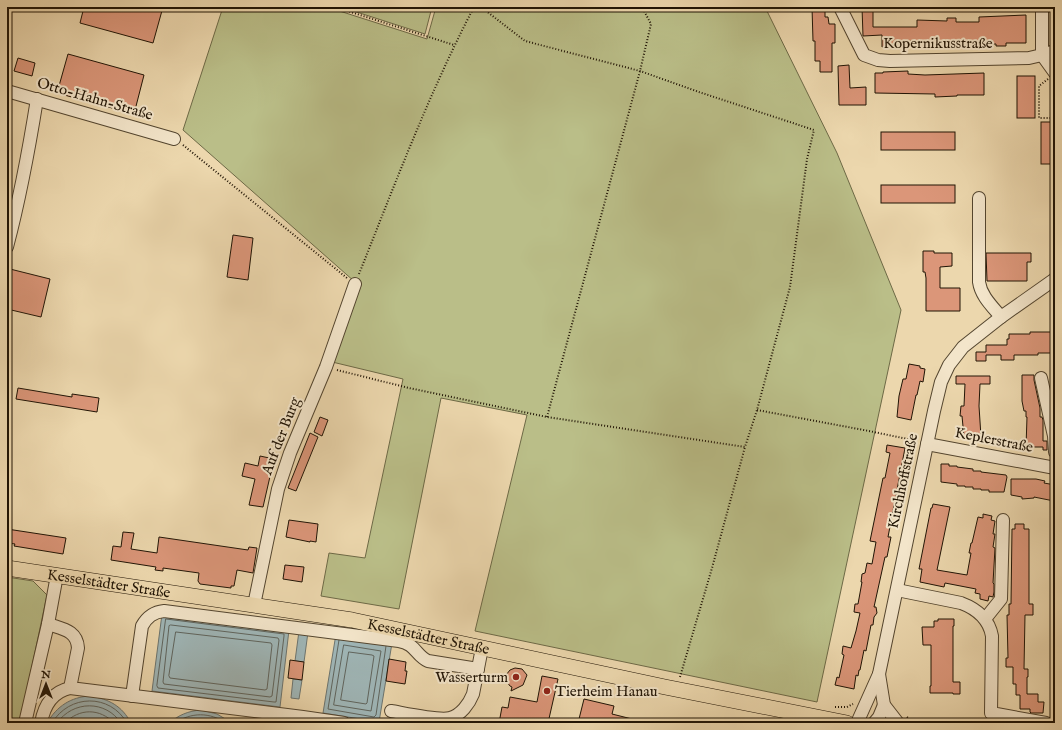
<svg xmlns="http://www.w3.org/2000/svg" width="1062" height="730" font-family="'IM FELL English',serif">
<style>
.green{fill:#babe88;stroke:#6d6946}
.water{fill:#9fb6b7;stroke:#6c7570}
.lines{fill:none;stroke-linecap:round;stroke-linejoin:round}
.shore{stroke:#60655e;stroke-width:1}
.building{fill:#db9679;stroke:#201405}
.minor-casing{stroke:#53452f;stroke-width:14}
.major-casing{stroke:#201405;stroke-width:16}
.path{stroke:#201405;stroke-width:2;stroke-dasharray:1 2;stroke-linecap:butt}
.minor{stroke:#f3e5ca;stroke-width:12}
.major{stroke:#ecd7ad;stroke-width:15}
.poi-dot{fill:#8f2418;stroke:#f3e5ca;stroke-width:1.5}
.labels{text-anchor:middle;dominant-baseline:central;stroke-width:4;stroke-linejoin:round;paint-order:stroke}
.street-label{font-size:15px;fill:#201405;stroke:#f3e5ca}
.poi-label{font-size:15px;fill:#201405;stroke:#f3e5ca;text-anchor:end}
</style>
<rect width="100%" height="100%" fill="#ecd7ad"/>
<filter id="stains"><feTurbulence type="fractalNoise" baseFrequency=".005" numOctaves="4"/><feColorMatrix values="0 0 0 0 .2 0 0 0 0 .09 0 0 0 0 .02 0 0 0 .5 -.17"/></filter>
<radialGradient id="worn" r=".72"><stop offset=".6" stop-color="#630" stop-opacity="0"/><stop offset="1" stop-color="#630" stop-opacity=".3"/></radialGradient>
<g class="green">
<polygon points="223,7 327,7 427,39 436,7 765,7 837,153 901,310 817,702 475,631 527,415 441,398 399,609 321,596 329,553 365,558 403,379 328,361 355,282 183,130"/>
<polygon points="341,7 432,7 425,34"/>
<polygon points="7,577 33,581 47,595 20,723 7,723"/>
</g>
<g class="water">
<polygon points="162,614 289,630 280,707 152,691"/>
<polygon points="299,631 308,632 304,662 295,661"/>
<polygon points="336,634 392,643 379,722 323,713"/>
<polygon points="293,679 302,680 299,699 291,698"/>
<path d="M90,696C109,699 122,706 131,723H47C57,706 71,697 90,696Z"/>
<path d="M201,710L217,714L232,723H169C179,715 188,711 201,710Z"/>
</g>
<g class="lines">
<g class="shore">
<polygon points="166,619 284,634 284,636 276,702 274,702 158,688 157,686"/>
<polygon points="171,625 278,638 279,640 272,696 270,697 164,684 163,682 169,626"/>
<polygon points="176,632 271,643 272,645 267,689 265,690 170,678 169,676"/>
<polyline points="339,640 328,709 374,717 376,715 386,646"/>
<polygon points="344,645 381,651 371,711 334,705"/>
<polygon points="349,652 372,655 374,656 367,703 366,704 341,700"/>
<path d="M52,723C69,694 110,693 127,723"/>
<path d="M57,723C73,700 106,700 121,723"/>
<path d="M65,723C79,708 100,708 114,723"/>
<path d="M175,723C191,712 210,712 226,723"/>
</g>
</g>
<g class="building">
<polygon points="84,7 163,7 153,43 80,23"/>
<polygon points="812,7 820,7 820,10 825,9 825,17 828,17 829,24 835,24 835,43 832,43 832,72 820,72 820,61 815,61 815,41 813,41"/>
<polygon points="862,7 873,7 873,27 917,27 917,20 947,21 947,18 956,18 956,22 979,22 979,17 1026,15 1026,43 1006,43 1006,46 996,46 996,44 979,44 979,41 960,41 960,43 948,44 948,48 931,48 931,41 908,41 908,46 882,47 882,35 863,36"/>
<polygon points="68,54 144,75 134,114 57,93"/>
<polygon points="18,58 35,63 32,76 14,71"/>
<polygon points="849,65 850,88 866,87 866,105 839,105 838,66"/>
<polygon points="908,71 908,74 925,75 984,73 984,95 957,95 957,96 935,97 935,94 875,93 875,73 883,73 883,72"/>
<rect x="1017" y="76" width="18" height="42"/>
<rect x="1041" y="122" width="14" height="42"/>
<rect x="881" y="132" width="74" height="18"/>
<rect x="881" y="185" width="74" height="18"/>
<polygon points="233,235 253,238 248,280 227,277"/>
<polygon points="923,251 934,251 934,253 952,253 952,266 940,267 940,288 960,288 960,311 926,311 926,278 925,272 923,272"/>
<polygon points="986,253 1031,253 1031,262 1027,262 1027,281 987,281"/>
<polygon points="10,269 50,279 41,317 7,309 7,280"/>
<polygon points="1030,332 1055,332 1055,353 1038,353 1038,355 1014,355 1014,360 1001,360 1001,355 986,355 986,361 976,361 976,352 986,352 986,345 1007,345 1007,339 1009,339 1009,334 1030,334"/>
<polygon points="909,364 920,366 920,368 925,369 923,382 920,381 917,395 916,395 911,420 897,417 899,396 903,379 906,379"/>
<polygon points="1022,375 1034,375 1034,380 1040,408 1040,417 1042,417 1043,420 1043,441 1047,441 1047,450 1043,450 1043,447 1026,447 1027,417 1026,417 1026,411 1024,411 1022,401"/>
<polygon points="956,376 990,376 990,384 980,384 979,406 981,437 964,437 962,416 960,416 961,406 964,406 965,384 956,384"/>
<polygon points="18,388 72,397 72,394 99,398 97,412 16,399"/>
<polygon points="320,417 328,420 322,436 314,432"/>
<polygon points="310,433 318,437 296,491 288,488"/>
<polygon points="887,445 905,448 888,537 891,537 887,557 885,557 874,607 876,607 877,613 874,617 873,625 871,625 866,651 864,650 860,670 859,670 858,676 856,675 854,689 835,685 837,677 839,678 844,655 842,654 843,646 851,648 856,631 860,613 854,612 855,604 858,604 862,582 861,582 862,574 865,573 867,563 872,564 876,542 870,541 883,478 885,478 890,453 886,452"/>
<polygon points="260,456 274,459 263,507 249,505 255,479 242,476 245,463 258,466"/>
<polygon points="941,464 949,464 949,466 957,466 957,467 973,469 973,471 981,471 981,472 1006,475 1007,477 1004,492 989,492 989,490 981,490 981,489 973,489 973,487 965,487 965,486 957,486 957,484 941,482"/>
<polygon points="1011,479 1036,479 1045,481 1044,483 1055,485 1054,501 1034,497 1034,498 1022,499 1022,497 1011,495"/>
<polygon points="933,504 950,507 937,570 967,575 971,553 969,553 971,543 972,543 978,517 983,518 983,514 992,516 991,520 995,521 993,534 995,534 993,547 995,548 993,583 994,584 994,592 993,597 989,596 988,601 980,599 980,594 975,593 976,589 945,583 944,587 920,582 922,569 919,569 931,508 932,508"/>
<polygon points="289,520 318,524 316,542 310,541 310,542 286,537"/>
<polygon points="1015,524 1024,524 1024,529 1029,529 1029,604 1033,604 1033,615 1025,615 1024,669 1028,669 1028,677 1027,677 1027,694 1038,694 1038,702 1044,702 1043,713 1031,713 1030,712 1030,709 1020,709 1020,695 1016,695 1016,684 1013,684 1013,667 1006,667 1006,658 1008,658 1007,615 1009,615 1009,604 1011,604 1012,529 1015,529"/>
<polygon points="7,529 66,538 63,554 14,546 15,544 7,543"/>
<polygon points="123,532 134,533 131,549 157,553 159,537 248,550 249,547 257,548 253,573 237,570 234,586 231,586 231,588 200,584 198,581 199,573 163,568 163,571 155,570 156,567 111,560 113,546 121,547"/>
<polygon points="285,565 304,567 302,582 283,579"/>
<polygon points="938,619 954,619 954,626 953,626 953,682 960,682 960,694 953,694 953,693 930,693 930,686 931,686 931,645 923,645 922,627 934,627 934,621 938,621"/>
<polygon points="389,659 406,662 405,671 407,671 405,684 386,681"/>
<polygon points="290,660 304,662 302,680 288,678"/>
<polygon points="515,668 522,669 527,675 523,685 511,691 512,687 510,686 507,682 506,675 510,670"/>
<polygon points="542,676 558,679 548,723 499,723 502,707 508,708 510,697 537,702"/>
<polygon points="584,699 614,706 612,714 636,720 636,723 578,723"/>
</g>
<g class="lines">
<defs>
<g id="minor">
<polyline points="840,7 864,55 878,60 890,61 1029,58 1042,55 1055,51"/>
<polyline points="1042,7 1042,55 1055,73"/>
<polyline points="7,91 174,139"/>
<path d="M979,198V282C981,296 992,306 1001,317"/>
<path d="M7,247C20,198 29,149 37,99"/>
<polyline points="1041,378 1054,436 1055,452"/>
<polyline points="927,444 1055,468"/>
<path d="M897,590L961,603C977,609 989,619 992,636L991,713L1046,723"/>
<polyline points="254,605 278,489 290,453 326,367 355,284"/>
<polyline points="985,619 1001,599 1003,520"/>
<path d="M48,624C62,629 77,630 78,648L70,688L303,717L344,723"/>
<polyline points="879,674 884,705 898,723"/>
<path d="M132,696L142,626C147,617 153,612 164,611L399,641C416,644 416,656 428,661L478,669"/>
<path d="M391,711C403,713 439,721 450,718C461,715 469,704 473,694L482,648"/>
<polyline points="25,723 48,624 57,575"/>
<path d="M41,723C44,706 52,692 70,688"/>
<polyline points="857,723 879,674 934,411 941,382 949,365 963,347 1001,317 1055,279"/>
<polyline points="874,723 879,717 884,705"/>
</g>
<g id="major">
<path id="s1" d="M7,568L352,620L665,687L847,723"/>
</g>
</defs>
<use href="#minor" class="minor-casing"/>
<use href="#major" class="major-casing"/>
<g class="path">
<polyline points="335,7 454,45"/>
<polyline points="1048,79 1039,86 1039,118 1055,118"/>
<polyline points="183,145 347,278"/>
<path d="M359,274C395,184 429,93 474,7"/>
<polyline points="337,370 409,388 547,417 745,447 757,410 790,287 807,159 814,130 699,92 640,71 525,41 481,7"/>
<polyline points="757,410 869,431 917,441"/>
<polyline points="547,417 640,71 651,24 642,7"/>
<polyline points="680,677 712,568 745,447"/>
<polyline points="835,707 847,707 853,704"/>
<polyline points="907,717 914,723"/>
</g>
<use href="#minor" class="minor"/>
<use href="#major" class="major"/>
</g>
<g class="poi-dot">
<circle cx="516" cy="677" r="4"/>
<circle cx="547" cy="691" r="4"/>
</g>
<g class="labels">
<g class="street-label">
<text x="938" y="43">Kopernikusstraße</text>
<text transform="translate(95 99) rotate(16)">Otto-Hahn-Straße</text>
<text transform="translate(281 436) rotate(-69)">Auf der Burg</text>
<text transform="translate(994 440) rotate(11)">Keplerstraße</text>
<text transform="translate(903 481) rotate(-78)">Kirchhoffstraße</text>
<text stroke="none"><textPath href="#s1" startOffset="103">Kesselstädter Straße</textPath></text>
<text stroke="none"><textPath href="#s1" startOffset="427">Kesselstädter Straße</textPath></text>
</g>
<g class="poi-label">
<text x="508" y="677">Wasserturm</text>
<text x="555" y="691" text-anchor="start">Tierheim Hanau</text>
</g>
</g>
<rect width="1062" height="730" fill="none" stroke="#ecd7ad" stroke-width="24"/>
<rect x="8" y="8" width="1046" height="714" fill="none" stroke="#201405" stroke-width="2"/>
<rect x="12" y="12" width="1038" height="706" fill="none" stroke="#201405"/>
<g transform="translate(46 684)" stroke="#f3e5ca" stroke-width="3" paint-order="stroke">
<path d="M0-3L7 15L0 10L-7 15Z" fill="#201405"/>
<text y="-6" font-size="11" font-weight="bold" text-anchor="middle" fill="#201405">N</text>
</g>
<rect width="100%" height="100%" filter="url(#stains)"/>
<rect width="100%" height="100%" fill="url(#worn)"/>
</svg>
